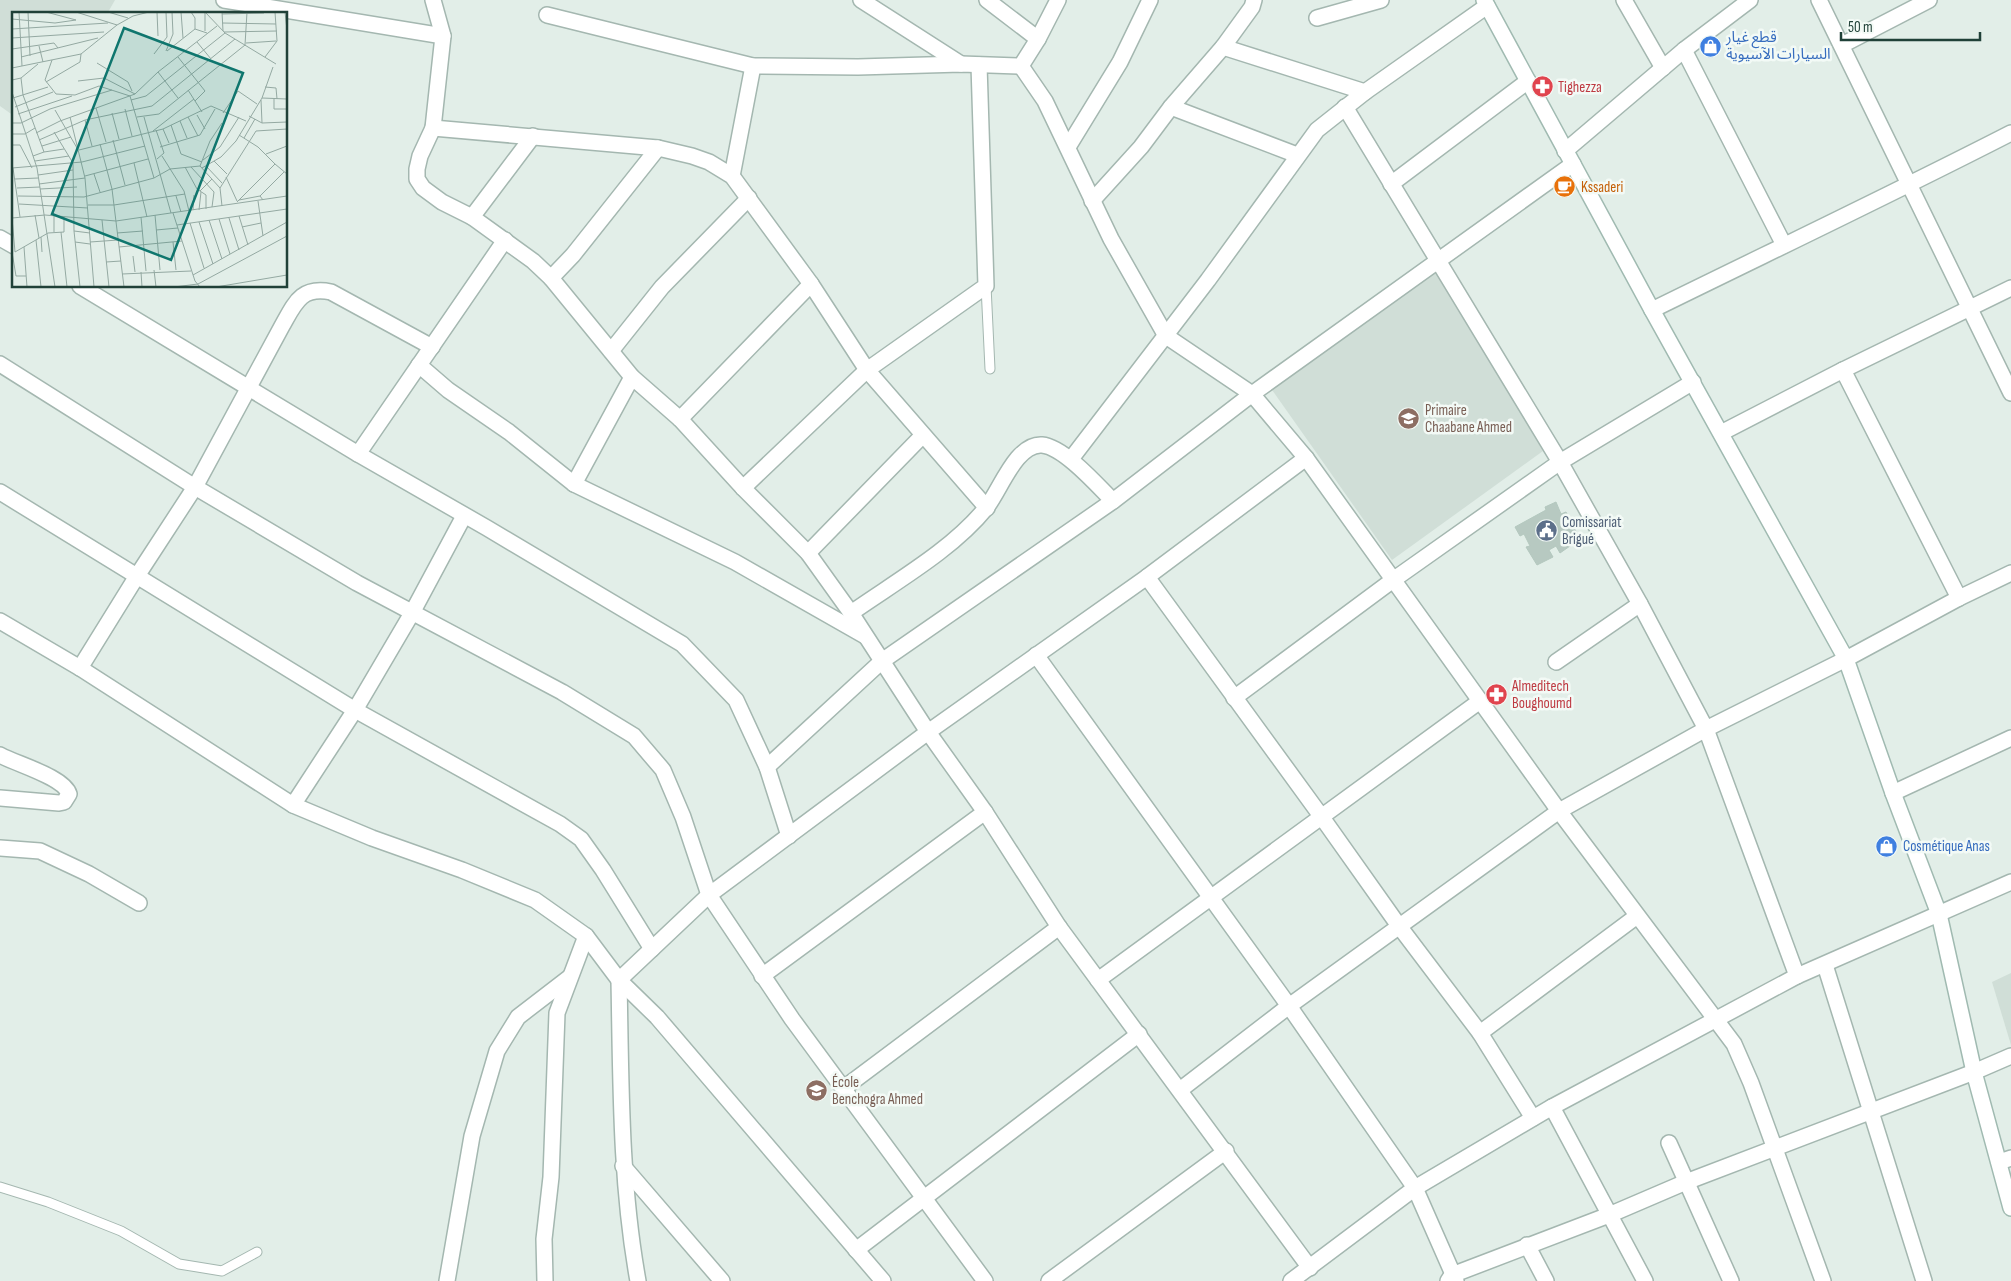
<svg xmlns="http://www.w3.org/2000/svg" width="2011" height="1281" font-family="'Sofia Sans Condensed','Noto Sans Arabic',sans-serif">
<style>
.built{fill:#d0ded7}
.building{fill:#b7c9c1;stroke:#b4c8bf}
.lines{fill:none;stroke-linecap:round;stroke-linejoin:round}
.lane-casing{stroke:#a4b7b0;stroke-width:11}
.street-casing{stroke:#a4b7b0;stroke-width:18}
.secondary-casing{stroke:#a0bab1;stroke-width:18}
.lane{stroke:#fff;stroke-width:9}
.street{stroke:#fff;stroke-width:15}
.secondary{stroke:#fff;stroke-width:15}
.labels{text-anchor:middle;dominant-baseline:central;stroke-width:5;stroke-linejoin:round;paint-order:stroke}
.shop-label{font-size:15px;fill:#366cbe;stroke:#f3faf6;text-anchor:start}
.health-label{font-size:15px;fill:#be3a42;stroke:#f3faf6;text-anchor:start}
.food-label{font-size:15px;fill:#c56008;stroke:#f3faf6;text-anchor:start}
.education-label{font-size:15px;fill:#785e54;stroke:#f3faf6;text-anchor:start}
.service-label{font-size:15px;fill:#4e5e75;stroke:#f3faf6;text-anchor:start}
.inset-road{fill:none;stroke:#94a9a2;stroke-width:1}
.view{fill:#0f766e;fill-opacity:0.15;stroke:#0f766e;stroke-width:2.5}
.inset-edge{fill:none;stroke:#204138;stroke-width:2.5}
</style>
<rect width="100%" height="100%" fill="#e2eee8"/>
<g class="built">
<polygon points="0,0 115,0 107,14 14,14 14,116 0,106"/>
<polygon points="1433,263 1543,451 1392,560 1270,387"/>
<polygon points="2011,973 2011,1045 1992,982"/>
</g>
<polygon class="building" points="1556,502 1561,514 1566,512 1580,539 1560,553 1556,546 1549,550 1553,557 1537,565 1526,547 1530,546 1524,534 1520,536 1515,527 1546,510 1545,507"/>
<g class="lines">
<defs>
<g id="lane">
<polyline points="986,286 990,369"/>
<polyline points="0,1187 48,1202 121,1231 179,1264 222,1271 257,1252"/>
</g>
<g id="street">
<polyline points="224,0 443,36"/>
<polyline points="433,0 443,36 433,128 420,156 417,169 417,179 423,188 442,202 472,217 533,261 551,278 632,377 680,419 743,488 808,553 851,613 928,732 985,812 1059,927 1310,1268"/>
<polyline points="861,0 961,64"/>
<polyline points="987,0 1038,39"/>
<polyline points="1624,0 1663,68"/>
<polyline points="1819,0 2011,393"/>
<polyline points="547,15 753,66 858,67 961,64 1021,66 1038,39 1058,0"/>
<polyline points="1317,18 1381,0"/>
<polyline points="1842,45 1929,0"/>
<polyline points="1223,47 1365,92"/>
<polyline points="1684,50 1784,245"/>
<polyline points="1021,66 1045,101 1111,239 1166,336 1252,394 1306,458 1559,811 1734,1044 1751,1083 1823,1281"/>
<polyline points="1171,107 1297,155"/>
<polyline points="1345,107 1560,462 1640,604 1706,729 1797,976"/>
<polyline points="433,128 658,148 692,156 709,162 732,176 811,284 867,370 987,508"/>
<polyline points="1068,147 1120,62 1150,0"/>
<polyline points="1565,151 1684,50 1750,0"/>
<polyline points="732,176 753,66"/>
<polyline points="1391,184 1528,81"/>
<polyline points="1092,201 1141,147 1171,107 1223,47 1252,7 1254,0"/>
<polyline points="472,217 533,136"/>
<polyline points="0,238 14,246"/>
<polyline points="551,278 573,255 658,148"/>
<polyline points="80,286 358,454 487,528 682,644 736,700 767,767 789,836"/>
<path d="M1652,310C1772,251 1892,194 2011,133"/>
<polyline points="611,351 662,287 749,198"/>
<polyline points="0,364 195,487 357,583 562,692 634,736 663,770 683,817 709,895 792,1019 985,1281"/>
<polyline points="419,365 448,390 509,432 574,484 735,562 865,636"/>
<polyline points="1843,370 1959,598"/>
<polyline points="680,419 811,284"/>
<polyline points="1721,433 1843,370 2011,288"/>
<polyline points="358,454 505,240"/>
<polyline points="1071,459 1208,280 1317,130 1365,92 1487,6"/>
<polyline points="574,484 632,377"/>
<polyline points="743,488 867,370 986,286 979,65"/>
<polyline points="0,492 355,710 560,824 581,839 603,870 652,949"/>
<polyline points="808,553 923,435"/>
<polyline points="1147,577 1321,816 1399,926 1480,1033 1533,1118"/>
<path d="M851,613C895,582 952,550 986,508C1000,491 1016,443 1042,445C1064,447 1098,486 1113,501"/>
<polyline points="0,621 80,668 293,805 372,838 462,870 535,900 586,936 619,980 657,1017 883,1281"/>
<polyline points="1036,655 1289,1006 1415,1188 1456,1281"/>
<polyline points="1556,662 1640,604"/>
<path d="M80,668L137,576L195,487L282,326C295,303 301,286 331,292L432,347"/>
<polyline points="1234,698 1393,580 1560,462 1693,382"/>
<path d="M0,755C16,764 64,777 69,794L64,802L59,803L0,798"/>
<polyline points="767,767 882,661 1113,501 1252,394 1573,164"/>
<polyline points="1893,793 2011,738"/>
<polyline points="293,805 355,710 412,613 464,516"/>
<polyline points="0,848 40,851 89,874 139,903"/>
<polyline points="1825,965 1924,1281"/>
<polyline points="762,976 985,812"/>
<polyline points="1098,980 1480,701"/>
<polyline points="1480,1033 1637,916"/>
<polyline points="844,1088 1059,927"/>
<polyline points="1180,1090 1289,1006 1559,811 1706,729 1846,659 1959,598 2011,573"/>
<polyline points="1552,1107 1645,1281"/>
<polyline points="1669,1143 1731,1281"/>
<polyline points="1999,1162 2011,1158"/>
<polyline points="623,1166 722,1281"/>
<polyline points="1527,1245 1546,1281"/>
<polyline points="856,1250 1139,1034"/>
<polyline points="447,1281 472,1136 497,1051 518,1017 570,977"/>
<polyline points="545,1281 544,1239 551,1177 557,1013 586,936"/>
<path d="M638,1281C620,1182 621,1081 619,980L709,895L928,732L1147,577L1306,458"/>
<polyline points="1049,1281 1226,1151"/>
<polyline points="1291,1281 1415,1188 1552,1107 1797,976 2011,882"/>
<polyline points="1448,1281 1452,1275 1609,1215 1686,1182 1974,1072 2011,1056"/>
</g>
<polyline id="secondary" points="1484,0 1652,310 1846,659 1893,793 1939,914 1974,1072 2011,1208"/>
</defs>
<use href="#lane" class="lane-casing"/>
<use href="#street" class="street-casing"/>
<use href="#secondary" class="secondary-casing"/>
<use href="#lane" class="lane"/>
<use href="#street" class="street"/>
<use href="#secondary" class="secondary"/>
</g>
<defs>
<symbol id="shop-disc" viewBox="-11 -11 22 22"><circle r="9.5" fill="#3f7fe0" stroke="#f3faf6"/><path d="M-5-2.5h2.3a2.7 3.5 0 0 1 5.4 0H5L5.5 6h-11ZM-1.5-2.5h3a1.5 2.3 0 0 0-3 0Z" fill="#fff"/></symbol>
<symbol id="pharmacy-disc" viewBox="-11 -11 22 22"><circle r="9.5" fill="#e0444e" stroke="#f3faf6"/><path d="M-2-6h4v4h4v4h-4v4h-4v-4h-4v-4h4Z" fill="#fff"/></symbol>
<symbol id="cafe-disc" viewBox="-11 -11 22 22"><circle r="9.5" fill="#e8710a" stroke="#f3faf6"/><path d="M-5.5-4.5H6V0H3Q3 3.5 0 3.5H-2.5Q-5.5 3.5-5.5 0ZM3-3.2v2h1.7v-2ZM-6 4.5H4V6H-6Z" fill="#fff"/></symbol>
<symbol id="school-disc" viewBox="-11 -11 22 22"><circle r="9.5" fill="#8d6e63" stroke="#f3faf6"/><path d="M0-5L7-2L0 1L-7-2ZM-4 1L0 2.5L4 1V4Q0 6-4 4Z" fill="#fff"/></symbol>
<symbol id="civic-disc" viewBox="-11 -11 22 22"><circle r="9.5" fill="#5c6f8a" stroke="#f3faf6"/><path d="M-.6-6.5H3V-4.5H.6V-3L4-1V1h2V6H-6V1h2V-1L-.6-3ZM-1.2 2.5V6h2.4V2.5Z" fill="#fff"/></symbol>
</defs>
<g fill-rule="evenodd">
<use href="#shop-disc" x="1698" y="34" width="25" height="25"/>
<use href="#pharmacy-disc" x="1530" y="74" width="25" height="25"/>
<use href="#cafe-disc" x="1552" y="174" width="25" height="25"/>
<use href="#school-disc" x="1396" y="406" width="25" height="25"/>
<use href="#civic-disc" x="1534" y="518" width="25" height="25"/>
<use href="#pharmacy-disc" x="1484" y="682" width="25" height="25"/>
<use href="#shop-disc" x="1874" y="834" width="25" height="25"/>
<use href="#school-disc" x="804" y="1078" width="25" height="25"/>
</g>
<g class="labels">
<g class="shop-label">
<text x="1726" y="37">قطع غيار<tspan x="1726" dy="17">السيارات الآسيوية</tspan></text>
<text x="1903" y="846">Cosmétique Anas</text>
</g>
<g class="health-label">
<text x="1558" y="87">Tighezza</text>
<text x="1512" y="686">Almeditech<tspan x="1512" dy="17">Boughoumd</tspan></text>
</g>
<g class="food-label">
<text x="1581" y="187">Kssaderi</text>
</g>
<g class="education-label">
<text x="1425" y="410">Primaire<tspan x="1425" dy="17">Chaabane Ahmed</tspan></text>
<text x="832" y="1082">École<tspan x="832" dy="17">Benchogra Ahmed</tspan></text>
</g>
<g class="service-label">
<text x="1562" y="522">Comissariat<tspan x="1562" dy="17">Brigué</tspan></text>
</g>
</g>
<g transform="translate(12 12)">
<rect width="275" height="275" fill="#e2eee8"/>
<path class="inset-road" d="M7,0L10,54M16,0L18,44M64,0L105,13M96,0L116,6M145,0L146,24M169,0L171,26M179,0L183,6V17L195,21M193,0L213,21L264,52M210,0L211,19M273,0L275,18M210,2L252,1M0,7L43,11L64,8L34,0M210,11L264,12M0,17L96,11M193,19V1M212,20L265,19M0,26L92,20M185,30L199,47M234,31L264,29M27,34L31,50M0,37L42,31L46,36M154,39L161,22L160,0M155,39L183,17M142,42L155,25L154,0M9,45L86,26M166,45L193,79L183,89M253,45L265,29L263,0M40,48L33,68L44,82L63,83L87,74L118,84L142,166M85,51L116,70L120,79M0,56L69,42L105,13L121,4L137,0M146,60L166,86M9,66L11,83L32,140L21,144M0,68L9,66L26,52M66,69L92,66L123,82M34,70L68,50L69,42M253,75L264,76L265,87M176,78L190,100M0,80L25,156L43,275M1,86L36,75M250,86L275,87M262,87V97H275M119,88L134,84L213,21M249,88L250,111M3,95L41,80M84,96L94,130M113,97L120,124M43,98L65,136M100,101L107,127M211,101L226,79L245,92M6,102L60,84M185,103L193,117M237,104L250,111L275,110M58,105L73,166L82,275M125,105L147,102L233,33L235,0M132,105L159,201M176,105L186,124M73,108L80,134M168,109L175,126M0,111H9L38,97L100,78M210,111L198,129L188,154L208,176L210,194M159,113L169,142L190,150M151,117L157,131M144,118L152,141L145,147M141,119L182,87M42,120L61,151L62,219L68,275M24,121L48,109L123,82L146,60L205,14M0,122H13L23,116M232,126L243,107M27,128L73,108L140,94L223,27M101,128L113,173M88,132L100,177L112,275M0,133H8L20,156M30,134L59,125M148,135L188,123L203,97M67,138L151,117L199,94L234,109M32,140L52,137M254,142L275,134M150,144L172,179L177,199M191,148L208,135L227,105M23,149L57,144M202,149L215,162M122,151L135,205M263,152L275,162M194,154L210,171M173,155L185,177L194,183V197M179,155L202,180L200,195M0,156L70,150L133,134M1,156L8,205M190,156L209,145L224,129L250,86L261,55M82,162L88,180M26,163L61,158M73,164L136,147M214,165L225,189M3,167L26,166M27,172L73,166M5,176L28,175M208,176L244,119L275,117M28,177L65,175M188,179L200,167M6,184L72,185L142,166L158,157L188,154M164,184L169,200M227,188L248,184M251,188L248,184L272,160M246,189L251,224M225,190L263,152L246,135L227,123M7,192L76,196M76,193H102L173,182M181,198L182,183M187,198L189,180M161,201L183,269L188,275M23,203L27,226M143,203L148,258M42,204V220M227,204L236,233M52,205V220L36,221L3,240L0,206L33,203L104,209L275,184M129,205L134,259M217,206L227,238M207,207L218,242M90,208L97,275M197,208L210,247M187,210L201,252M178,211L192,256M165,213L275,197M230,215L249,211M144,218L166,216M62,219L78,221M49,220L55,275M105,221L131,219M29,225L30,240M24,228L29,275M63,230L78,232M78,230L106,228M161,230L164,258M12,235L15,275M107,235L170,229M0,240L4,264H14M121,244L123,260M94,250L109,249M142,258L144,275M129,260L130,275M110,262L179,259M181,263L275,210M162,275L186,272L275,224M204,275L275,263"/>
<path class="view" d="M112,16L231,61L159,248L40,202Z"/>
<rect width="275" height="275" class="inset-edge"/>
</g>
<path d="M1841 32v8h139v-8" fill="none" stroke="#204138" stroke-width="2.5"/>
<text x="1848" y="32" font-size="15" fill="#204138" stroke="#f3faf6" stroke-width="4" paint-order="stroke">50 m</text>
</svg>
